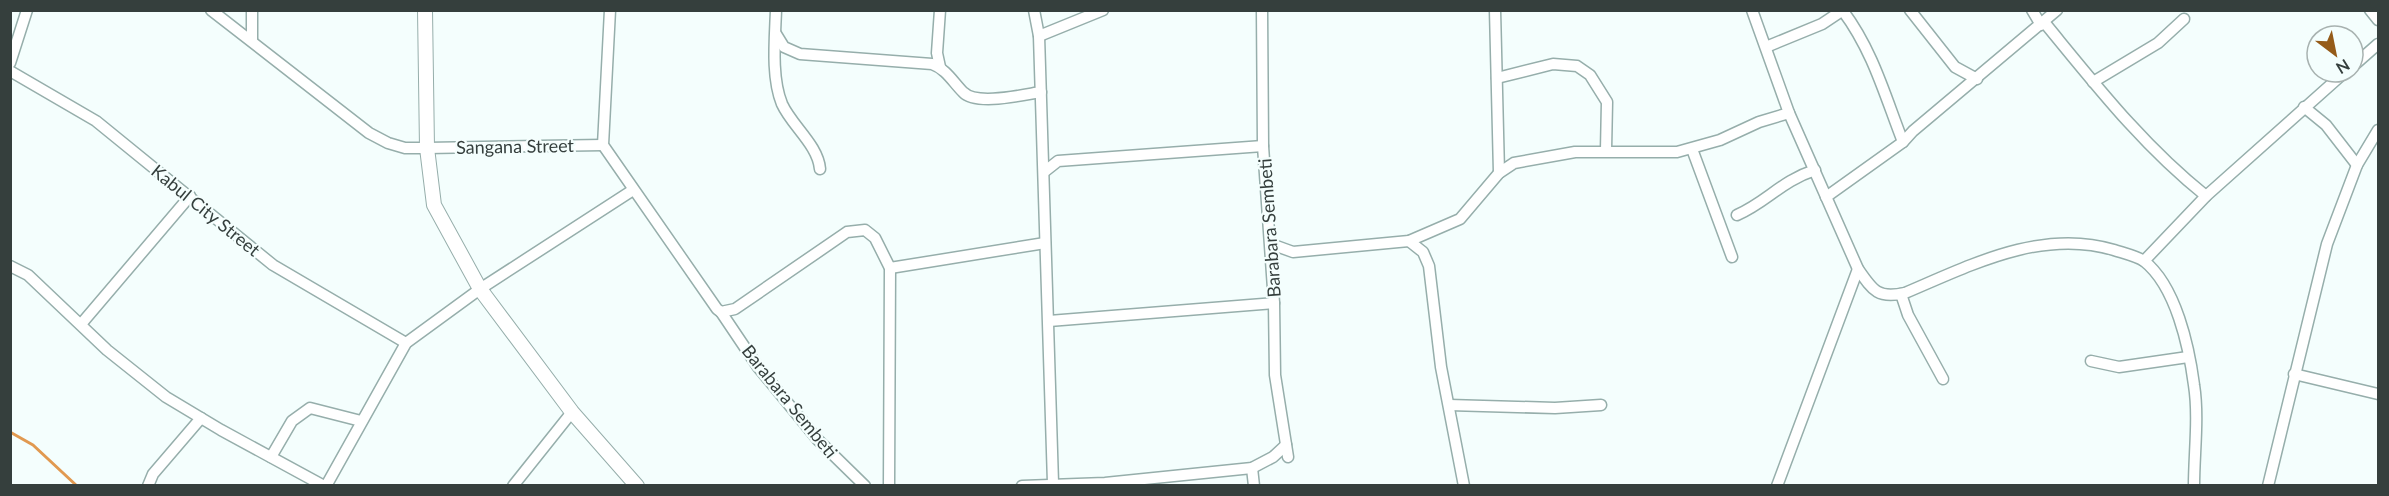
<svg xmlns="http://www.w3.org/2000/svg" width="2389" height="496" font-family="Lato,sans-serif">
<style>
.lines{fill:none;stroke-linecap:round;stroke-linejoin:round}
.stream{stroke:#e19950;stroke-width:3}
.minor-casing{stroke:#96aeab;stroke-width:13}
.tertiary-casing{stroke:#96aeab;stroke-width:16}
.minor{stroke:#fff;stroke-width:10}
.tertiary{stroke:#fff;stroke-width:14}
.labels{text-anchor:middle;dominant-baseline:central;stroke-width:4.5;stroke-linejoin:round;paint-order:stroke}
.street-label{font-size:18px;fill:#353f3d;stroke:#f4fefd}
</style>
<rect width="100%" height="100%" fill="#f4fefd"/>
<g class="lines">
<polyline class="stream" points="10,432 33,445 77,486"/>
<defs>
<g id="minor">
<polyline points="211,10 369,133 388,143 405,148 427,148 603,145"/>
<polyline points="252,10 252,41"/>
<polyline points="610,10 603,145 717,309 721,312 735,309 847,232 865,230 875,238 890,268 889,486"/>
<path d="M776,10C775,39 771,77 782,104C792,126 818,145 820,169"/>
<polyline points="940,10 937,53 940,67"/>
<polyline points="1034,10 1039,36 1053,483"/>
<polyline points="1262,10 1263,146 1274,303 1275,375 1288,457"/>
<polyline points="1495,10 1499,173"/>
<path d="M1752,10L1789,113L1858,269C1873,291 1878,299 1905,293C1971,265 2042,228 2114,250C2123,253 2136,256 2144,261C2176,286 2189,347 2194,385C2199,417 2194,453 2194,486"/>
<polyline points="1910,10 1955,67 1977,79"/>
<polyline points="2032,10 2041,25"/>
<polyline points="2370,10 2378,20"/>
<path d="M1843,11C1873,51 1885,96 1903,142"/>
<path d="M2044,22C2095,84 2143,146 2206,196"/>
<path d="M776,34L784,47L800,54L932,64C946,69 953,82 963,92C976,106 1022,95 1041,92"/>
<polyline points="1039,36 1103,10"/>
<polyline points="1766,47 1822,24 1843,10"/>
<polyline points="10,63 27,10"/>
<polyline points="2353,66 2378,44"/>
<polyline points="10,71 96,121 273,265 406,343"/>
<polyline points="1497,78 1553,64 1577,66 1590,75 1607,102 1606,150"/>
<polyline points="2093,82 2158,43 2184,19"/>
<polyline points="2304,107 2326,125 2357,165"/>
<polyline points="1692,149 1732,257"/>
<polyline points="1044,172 1058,161 1263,146"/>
<polyline points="1826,197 1903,142 1913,131 2057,10"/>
<path d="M1737,215C1767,202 1781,181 1815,170"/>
<polyline points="1409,241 1423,252 1429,266 1441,367 1464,486"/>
<polyline points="1271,244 1293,252 1409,241 1460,219 1499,173 1514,163 1575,152 1677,152 1720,140 1759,122 1789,113"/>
<polyline points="2144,261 2206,196 2345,72"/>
<polyline points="10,266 28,275 107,350 166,397 221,430 324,486"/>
<polyline points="890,268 1045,243"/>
<polyline points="1901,294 1908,315 1943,379"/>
<polyline points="721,312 758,367 818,440 865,486"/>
<polyline points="1049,321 1274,303"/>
<polyline points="82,323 190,196"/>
<polyline points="2091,361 2119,367 2188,357"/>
<polyline points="2294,374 2378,394"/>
<polyline points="1449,405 1555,408 1601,405"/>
<polyline points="271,457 292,421 310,408 361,421"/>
<polyline points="1252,468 1254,486"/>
<polyline points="148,486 153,474 201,418"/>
<polyline points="326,486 406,343 480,289 633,190"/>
<polyline points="513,486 572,412"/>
<polyline points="1022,486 1105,483 1252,468 1273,457 1286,445"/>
<polyline points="1777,486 1858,269"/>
<polyline points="2268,486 2327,244 2357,165 2378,130"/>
</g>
<polyline id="tertiary" points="425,10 427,148 434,205 480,289 572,412 637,486"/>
</defs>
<use href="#minor" class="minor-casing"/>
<use href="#tertiary" class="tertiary-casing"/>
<use href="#minor" class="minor"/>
<use href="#tertiary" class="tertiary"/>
</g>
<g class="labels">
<g class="street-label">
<text transform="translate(515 146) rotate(-1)">Sangana Street</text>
<text transform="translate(206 210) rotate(39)">Kabul City Street</text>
<text transform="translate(1269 228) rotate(-94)">Barabara Sembeti</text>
<text transform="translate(790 401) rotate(51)">Barabara Sembeti</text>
</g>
</g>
<rect width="2389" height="496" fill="none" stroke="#353f3d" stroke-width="24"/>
<g transform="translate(2335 54) rotate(148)"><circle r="28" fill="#f4fefd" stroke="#a8b2b0" stroke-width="1.5"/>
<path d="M0-4.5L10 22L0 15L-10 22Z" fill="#955b19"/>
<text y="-9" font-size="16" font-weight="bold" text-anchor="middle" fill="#353f3d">N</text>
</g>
</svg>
